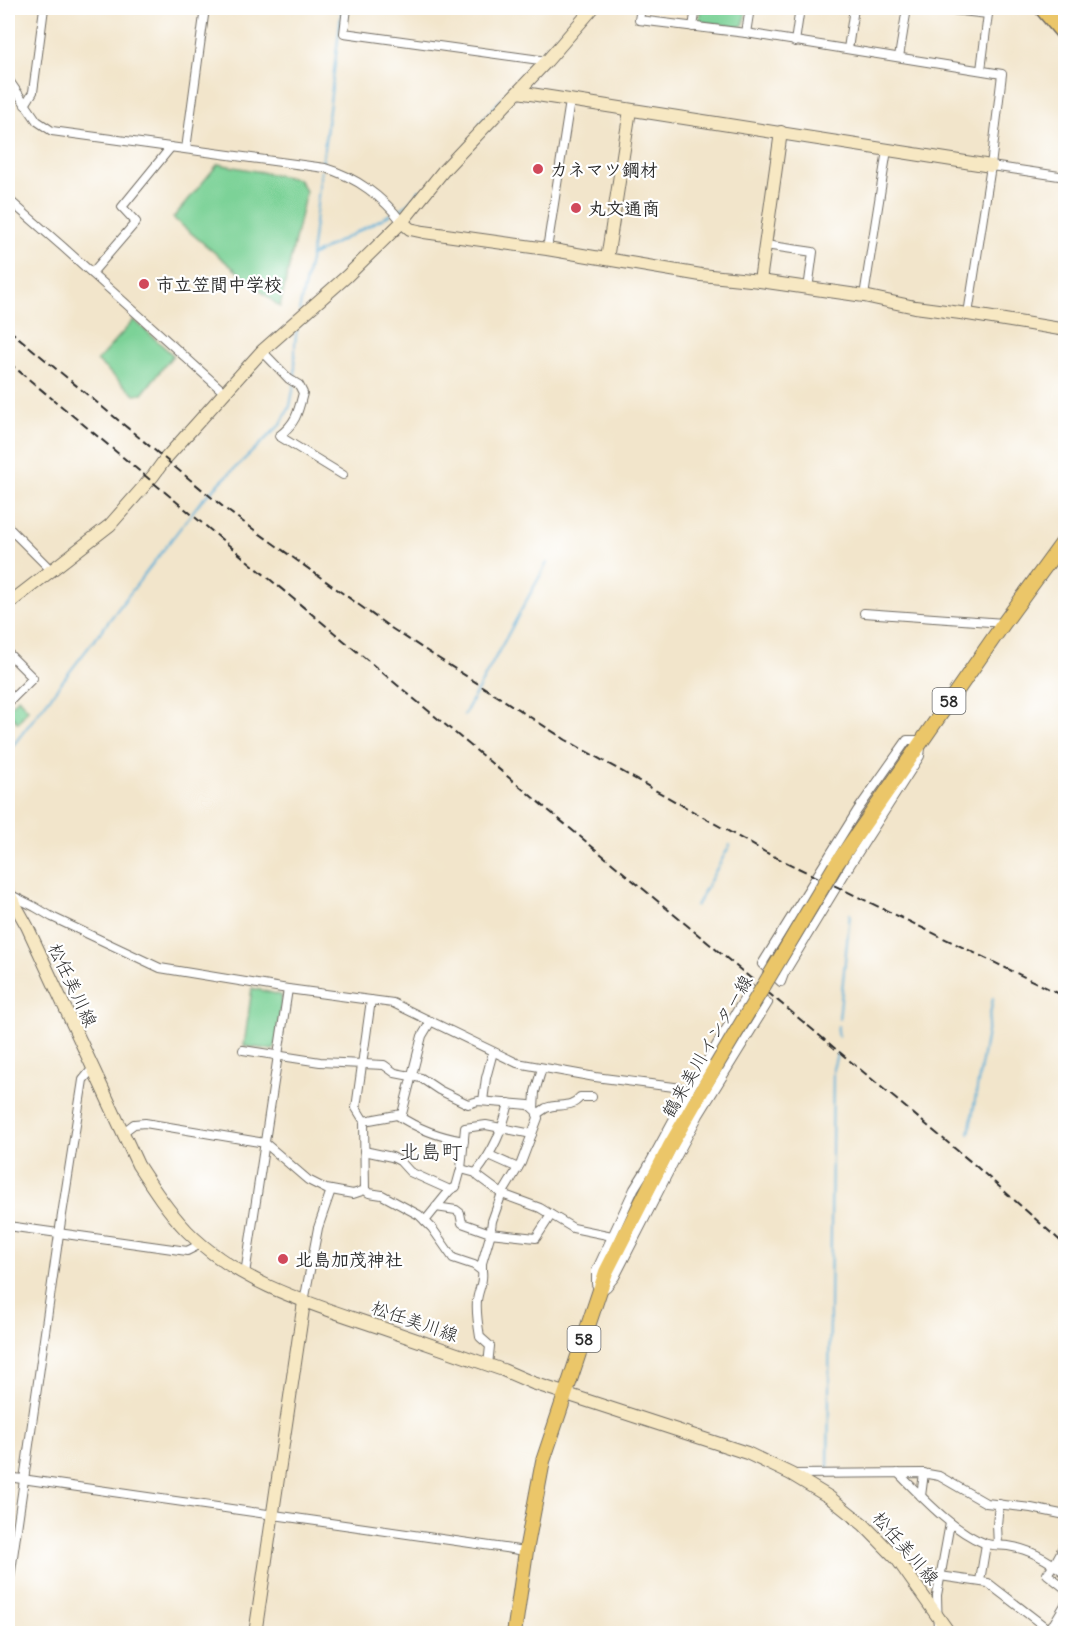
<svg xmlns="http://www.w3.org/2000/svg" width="1073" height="1641" font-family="Delius,'Klee One',sans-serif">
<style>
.green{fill:#7cd297;stroke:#547e61;stroke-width:1.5}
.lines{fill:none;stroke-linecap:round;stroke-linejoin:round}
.stream{stroke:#5caed7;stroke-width:2}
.street-casing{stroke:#716c63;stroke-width:10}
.secondary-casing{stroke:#716c63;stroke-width:14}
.primary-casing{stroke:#716c63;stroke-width:16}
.highway-casing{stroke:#716c63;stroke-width:19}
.street{stroke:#fff;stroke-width:8}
.secondary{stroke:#f7e8c3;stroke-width:12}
.primary{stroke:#ebc669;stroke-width:14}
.highway{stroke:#ebc669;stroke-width:16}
.rail{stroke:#2b2b2b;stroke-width:2;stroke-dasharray:9 4.5;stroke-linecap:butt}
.primary-bridge-casing{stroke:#716c63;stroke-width:16;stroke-linecap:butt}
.primary-bridge{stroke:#ebc669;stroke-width:14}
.poi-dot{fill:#d1495b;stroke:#fff;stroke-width:2}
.labels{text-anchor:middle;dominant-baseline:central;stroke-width:4.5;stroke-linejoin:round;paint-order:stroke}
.shield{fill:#fff;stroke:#6b6b6b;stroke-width:1.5}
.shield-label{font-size:16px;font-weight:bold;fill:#2b2b2b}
.poi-label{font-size:18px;font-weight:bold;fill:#2b2b2b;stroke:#fff;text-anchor:start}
.street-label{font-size:18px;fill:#2b2b2b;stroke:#fff}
.quarter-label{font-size:21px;fill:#2b2b2b;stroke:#fff}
</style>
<rect width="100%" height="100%" fill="#fff"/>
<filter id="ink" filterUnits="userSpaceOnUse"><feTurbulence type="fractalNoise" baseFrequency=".0167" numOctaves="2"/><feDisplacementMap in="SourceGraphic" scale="12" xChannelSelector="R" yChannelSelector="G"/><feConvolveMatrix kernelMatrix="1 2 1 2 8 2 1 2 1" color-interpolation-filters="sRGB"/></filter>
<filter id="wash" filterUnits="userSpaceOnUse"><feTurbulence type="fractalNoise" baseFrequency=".008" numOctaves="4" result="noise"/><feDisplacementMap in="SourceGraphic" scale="24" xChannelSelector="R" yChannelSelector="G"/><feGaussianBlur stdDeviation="1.35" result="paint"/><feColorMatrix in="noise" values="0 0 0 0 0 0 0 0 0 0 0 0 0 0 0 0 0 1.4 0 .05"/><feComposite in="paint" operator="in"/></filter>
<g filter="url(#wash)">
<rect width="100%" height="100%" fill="#f2e5cb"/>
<g class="green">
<polygon points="701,8 746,8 744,24 740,27 702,22 699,18"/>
<polygon points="218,164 298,179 306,191 280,307 173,218"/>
<polygon points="134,320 173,355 142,394 135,395 97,361"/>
<polygon points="18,698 28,709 18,723 8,712 8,708"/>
<polygon points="252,988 281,995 282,999 275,1048 273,1050 244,1046"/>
</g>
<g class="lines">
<g class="stream">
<polyline points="538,58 586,8"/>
<polyline points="480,123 535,62"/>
<polyline points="322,165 342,8"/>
<polyline points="396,212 407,205 420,190"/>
<polyline points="311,256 391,214"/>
<polyline points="299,311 311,256 321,171"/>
<polyline points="295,379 295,343 297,328"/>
<polyline points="464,715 547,563"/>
<polyline points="8,752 201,501 281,424 290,406 294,385"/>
<polyline points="696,906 730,845"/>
<polyline points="839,1019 850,914"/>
<polyline points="838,1026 837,1034 839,1037"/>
<polyline points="969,1134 993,998"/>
<polyline points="828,1470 833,1069 837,1054"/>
</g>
</g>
</g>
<g filter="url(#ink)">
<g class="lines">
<defs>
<g id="street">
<polyline points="347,8 344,33 547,61"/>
<polyline points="641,8 639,20 746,33 1002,74 991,166 968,314"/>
<polyline points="935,8 988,14"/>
<polyline points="693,27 696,8"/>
<polyline points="746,33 750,8"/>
<polyline points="795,42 800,8"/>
<polyline points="848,49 854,8"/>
<polyline points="899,57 907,8"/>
<polyline points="981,70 988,14 991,8"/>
<path d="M8,79L37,121L52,131L325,168C356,177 383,197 402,222"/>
<polyline points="25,105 33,92 44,8"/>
<polyline points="186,149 205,8"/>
<polyline points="991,166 1066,177"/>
<polyline points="8,199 63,247 225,393"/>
<polyline points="765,245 813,252 808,289"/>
<polyline points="547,249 570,101"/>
<polyline points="92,273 136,222 122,207 171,147"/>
<polyline points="864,296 887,150"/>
<path d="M262,351L289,379L299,385L303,393C298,413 296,423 279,436L343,475"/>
<polyline points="8,527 51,570"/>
<polyline points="864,613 1004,623"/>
<polyline points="8,653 33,678 8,703"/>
<polygon points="907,740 922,740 920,756 852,862 784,974 781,982 762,964 857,811"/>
<polyline points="9,894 35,907 52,917 160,968 288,989 393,1003 517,1063 595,1077 690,1089"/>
<polygon points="750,989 768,1003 699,1115 677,1156 615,1277 607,1287 600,1292 596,1284 596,1271 634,1189 647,1168 690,1089"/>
<polyline points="243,1050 320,1062 384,1065 395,1073 421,1078 439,1090 468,1104 478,1101 529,1105 536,1111 538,1118 521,1163 501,1196 492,1221 490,1236 482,1263 482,1271"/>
<polyline points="483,1101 486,1078 493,1052"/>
<polyline points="534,1109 535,1092 542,1068"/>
<path d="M537,1114C540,1112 543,1110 546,1108C558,1103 571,1109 580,1097H592"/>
<path d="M397,1115C418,1129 440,1137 464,1141"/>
<polyline points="364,1121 402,1114 422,1036 431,1021"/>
<path d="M122,1133L134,1124L145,1123L265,1143L308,1180L326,1189L353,1194L365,1190L369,1193L382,1195L419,1215L432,1228L453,1258L474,1265L482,1271C484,1282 478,1290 477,1301C476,1312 478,1325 480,1337L490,1346L488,1365"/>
<polyline points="364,1151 392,1157 400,1161 410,1172 450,1190"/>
<polyline points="489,1155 518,1168"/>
<path d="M461,1169L476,1173C494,1150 502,1131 509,1103"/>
<polyline points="476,1173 479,1177 502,1194 540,1208 573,1228 612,1236"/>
<polyline points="365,1190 364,1121 356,1108 371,1000"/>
<polyline points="436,1207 456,1210 460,1213 462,1223 490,1233 536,1238 551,1215"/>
<polyline points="425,1221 450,1190 456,1187 461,1169 465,1128 486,1125 532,1134"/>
<polyline points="8,1226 187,1251 201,1244"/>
<polyline points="245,1274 288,989"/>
<polyline points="304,1302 318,1228 331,1190"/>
<path d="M898,1473C922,1497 953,1531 984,1543C991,1546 1000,1545 1008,1546C1029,1549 1049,1560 1066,1574"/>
<polyline points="792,1474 922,1473 939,1476 986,1503 1031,1508 1066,1515"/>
<polyline points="8,1477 526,1551"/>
<polyline points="921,1496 924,1473"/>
<path d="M1066,1534C1064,1549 1056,1563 1047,1574L1066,1589"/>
<polyline points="998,1545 997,1525 999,1504"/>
<polyline points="940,1576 988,1583 1049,1630"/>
<polyline points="980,1581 986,1544"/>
<polyline points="8,1592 59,1234 83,1080 92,1069"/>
<polyline points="1052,1625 1066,1631"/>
<polyline points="1048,1633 1066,1603"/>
<polyline points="938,1634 937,1595 950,1523"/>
</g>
<g id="secondary">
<polyline points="518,92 991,166"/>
<polyline points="402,222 410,229 424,232 547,249 701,275 760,281 864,296 915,307 968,314 1066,330"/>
<polyline points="607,259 630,110"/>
<polyline points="760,281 781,132"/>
<polyline points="8,604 110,525 153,476 166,458 262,351 347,276 402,222 444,170 547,61 593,8"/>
<path d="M8,892L27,926L138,1165C153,1188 168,1211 187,1231C239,1284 314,1305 382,1328C422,1342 462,1356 503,1370L533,1383L747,1453L791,1474L829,1497L864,1525L897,1559L950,1634"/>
<polyline points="255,1634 304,1302"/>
</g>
<g id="primary">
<polyline points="835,866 1004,623 1066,538"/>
<polyline points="514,1634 526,1551 543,1461 606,1272 670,1146 716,1066"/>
</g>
<g id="highway">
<polyline points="1043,8 1066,35"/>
<polyline points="1060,8 1066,14"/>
</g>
</defs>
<use href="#street" class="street-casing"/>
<use href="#secondary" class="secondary-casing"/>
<use href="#primary" class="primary-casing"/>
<use href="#highway" class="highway-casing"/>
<use href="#street" class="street"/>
<use href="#secondary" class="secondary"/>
<use href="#primary" class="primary"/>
<use href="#highway" class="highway"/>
<g class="rail">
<polyline points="8,329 228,511 391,628 566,740 767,853 1066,997"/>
<polyline points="8,362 783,1005 977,1167 1066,1246"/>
</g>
<defs>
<polyline id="primary-bridge" points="716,1066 835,866"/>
</defs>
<use href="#primary-bridge" class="primary-bridge-casing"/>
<use href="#primary-bridge" class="primary-bridge"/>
</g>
</g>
<g class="poi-dot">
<circle cx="538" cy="169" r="6"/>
<circle cx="576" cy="208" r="6"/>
<circle cx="144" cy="284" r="6"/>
<circle cx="283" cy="1259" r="6"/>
</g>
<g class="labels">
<g class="shield">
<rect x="932.5" y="688" width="33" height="26" rx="4.5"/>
<rect x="567.5" y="1326" width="33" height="26" rx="4.5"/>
</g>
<g class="shield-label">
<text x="949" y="701">58</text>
<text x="584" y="1339">58</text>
</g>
<g class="poi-label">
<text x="550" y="169">カネマツ鋼材</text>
<text x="588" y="208">丸文通商</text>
<text x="156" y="284">市立笠間中学校</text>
<text x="295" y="1259">北島加茂神社</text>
</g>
<g class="street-label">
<text transform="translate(73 985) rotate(65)">松任美川線</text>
<text transform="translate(707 1046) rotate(-60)">鶴来美川インター線</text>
<text transform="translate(415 1321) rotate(19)">松任美川線</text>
<text transform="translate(906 1548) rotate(49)">松任美川線</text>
</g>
<g class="quarter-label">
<text x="431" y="1151">北島町</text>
</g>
</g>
<rect width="1073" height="1641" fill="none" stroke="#fff" stroke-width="30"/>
</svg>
